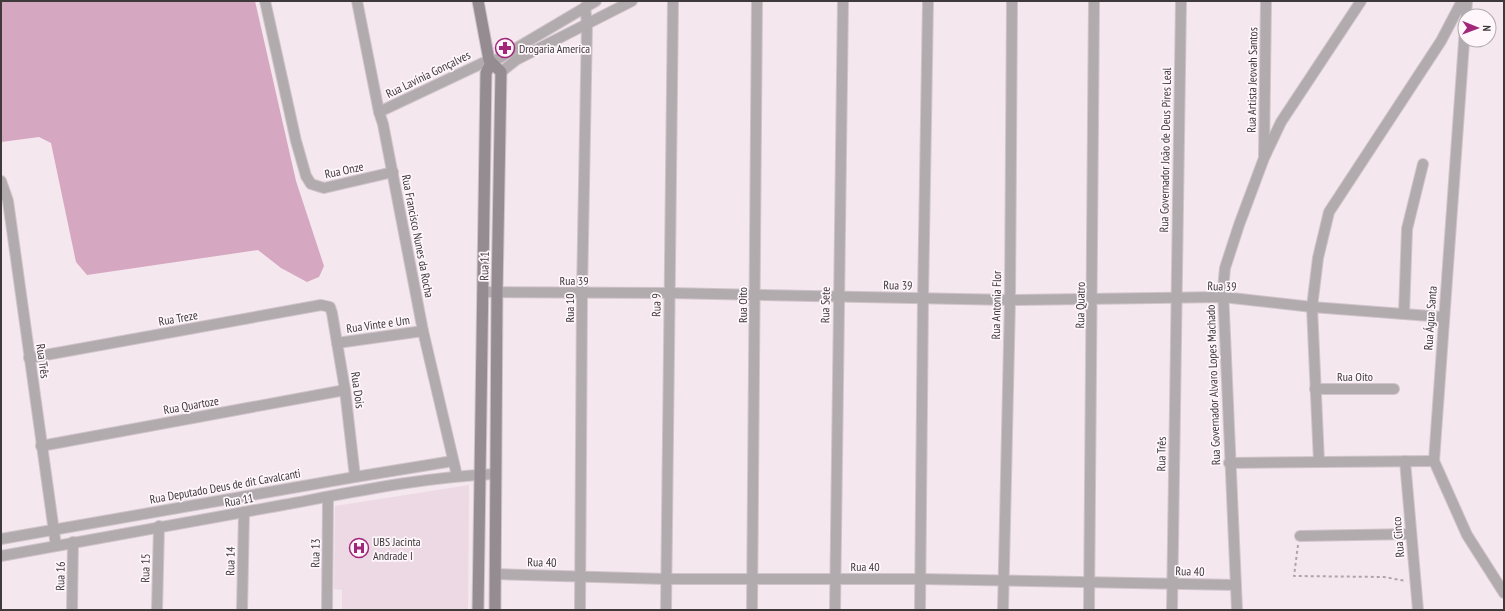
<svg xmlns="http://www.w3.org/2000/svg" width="1505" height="611" font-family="'PT Sans Narrow',sans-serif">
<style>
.built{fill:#edd9e4}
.forest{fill:#d6a7c1}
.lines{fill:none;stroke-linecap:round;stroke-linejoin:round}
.minor-casing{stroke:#d0c4ca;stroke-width:12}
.secondary-casing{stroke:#d0c4ca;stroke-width:13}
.path{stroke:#aea5aa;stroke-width:2;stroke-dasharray:3 3;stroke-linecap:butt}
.minor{stroke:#b1abae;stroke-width:10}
.secondary{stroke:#958c91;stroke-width:11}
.labels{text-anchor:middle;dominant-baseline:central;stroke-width:3.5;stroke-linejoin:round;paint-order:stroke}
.poi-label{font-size:12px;fill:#3e393b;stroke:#fef6fa;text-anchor:start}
.street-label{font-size:12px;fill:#3e393b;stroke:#fef6fa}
</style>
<rect width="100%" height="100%" fill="#f4e7ee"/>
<polygon class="built" points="469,485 468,610 342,610 342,590 334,589 335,506"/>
<polygon class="forest" points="1,1 255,1 296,181 324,266 319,277 307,282 281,268 258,250 87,275 76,262 51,143 39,137 1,142"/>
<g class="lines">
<defs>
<g id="minor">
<polyline points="265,1 296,141 306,176 311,184 324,188 393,172"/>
<polyline points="357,1 379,112 383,124 423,331 457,476"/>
<polyline points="1466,16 1467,1"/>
<polyline points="1465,28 1434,461 1467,535 1504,593"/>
<polyline points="491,63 596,1"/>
<polyline points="501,72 516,60 632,1"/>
<polyline points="379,112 489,60"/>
<polyline points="1264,155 1266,1"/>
<polyline points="1,181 8,201 56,546"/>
<polyline points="483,292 669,293 1010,300 1223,297 1312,307 1443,317"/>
<polyline points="1404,314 1407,229 1423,164"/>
<polyline points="337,343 423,331"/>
<polyline points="29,358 321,305 330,307 332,313 345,390 355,477"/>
<polyline points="1315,389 1394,389"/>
<polyline points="41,446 345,390"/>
<polyline points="1405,461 1418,610"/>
<polyline points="1319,462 1312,307 1318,258 1329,212 1441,41 1462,1"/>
<polyline points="1229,463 1434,461"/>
<polyline points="1300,536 1411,534"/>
<polyline points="1,539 355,477 453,461"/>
<path d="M1,556C95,539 189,522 283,505C353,492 424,477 495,474"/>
<polyline points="495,574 666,579 921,579 1236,585"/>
<polyline points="72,610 73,542"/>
<polyline points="157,610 159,526"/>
<polyline points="242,610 244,512"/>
<polyline points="327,610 328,497"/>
<polyline points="580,610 582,293 587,24 585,7"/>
<polyline points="666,610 673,1"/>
<polyline points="752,610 757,1"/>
<polyline points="835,610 843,1"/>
<polyline points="920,610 923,298 928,1"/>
<polyline points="1003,610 1010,300 1012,1"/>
<polyline points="1089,610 1094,1"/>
<polyline points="1172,610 1181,1"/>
<polyline points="1237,610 1223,289 1225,268 1239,225 1264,158 1281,122 1361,1"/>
</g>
<g id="secondary">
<polyline points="478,1 489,60 501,72 497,292 495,610"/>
<polyline points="478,610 486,73 491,63"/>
</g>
</defs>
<use href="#minor" class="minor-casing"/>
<use href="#secondary" class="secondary-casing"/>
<polyline class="path" points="1298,545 1294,576 1384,577 1406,581"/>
<use href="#minor" class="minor"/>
<use href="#secondary" class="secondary"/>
</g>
<defs>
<symbol id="pharmacy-ring" viewBox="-11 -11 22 22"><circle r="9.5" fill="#fef6fa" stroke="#a2277b" stroke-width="1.5"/><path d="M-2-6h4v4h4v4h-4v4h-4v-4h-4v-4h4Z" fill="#a2277b"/></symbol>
<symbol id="hospital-ring" viewBox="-11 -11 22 22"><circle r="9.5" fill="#fef6fa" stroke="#a2277b" stroke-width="1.5"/><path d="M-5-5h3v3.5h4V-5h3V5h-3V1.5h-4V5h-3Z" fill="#a2277b"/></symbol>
</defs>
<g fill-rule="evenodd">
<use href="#pharmacy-ring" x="494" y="37" width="22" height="22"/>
<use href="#hospital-ring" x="348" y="537" width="22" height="22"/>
</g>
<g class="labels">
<g class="poi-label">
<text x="519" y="48">Drogaria America</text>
<text x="373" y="541">UBS Jacinta<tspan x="373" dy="14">Andrade I</tspan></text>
</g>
<g class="street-label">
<text transform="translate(428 74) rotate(-26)">Rua Lavínia Gonçalves</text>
<text transform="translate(1252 80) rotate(-89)">Rua Artista Jeovah Santos</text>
<text transform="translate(1165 150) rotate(-89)">Rua Governador João de Deus Pires Leal</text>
<text transform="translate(344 170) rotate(-12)">Rua Onze</text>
<text transform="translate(418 236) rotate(79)">Rua Francisco Nunes da Rocha</text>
<text transform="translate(484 266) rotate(-89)">Rua 11</text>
<text x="574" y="280">Rua 39</text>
<text transform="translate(898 285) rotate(1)">Rua 39</text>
<text transform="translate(1222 286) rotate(2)">Rua 39</text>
<text transform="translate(656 305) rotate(-89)">Rua 9</text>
<text transform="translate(742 305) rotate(-90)">Rua Oito</text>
<text transform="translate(825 305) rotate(-89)">Rua Sete</text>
<text transform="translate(996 305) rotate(-89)">Rua Antonia Flor</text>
<text transform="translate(1080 305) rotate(-89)">Rua Quatro</text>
<text transform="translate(569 308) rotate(-90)">Rua 10</text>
<text transform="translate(178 318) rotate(-10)">Rua Treze</text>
<text transform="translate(1430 318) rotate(-86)">Rua Água Santa</text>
<text transform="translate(378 324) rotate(-8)">Rua Vinte e Um</text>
<text transform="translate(43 361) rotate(82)">Rua Três</text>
<text x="1355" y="376">Rua Oito</text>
<text transform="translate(1213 385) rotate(-92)">Rua Governador Alvaro Lopes Machado</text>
<text transform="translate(358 390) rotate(82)">Rua Dois</text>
<text transform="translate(191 405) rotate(-10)">Rua Quartoze</text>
<text transform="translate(1161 454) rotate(-89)">Rua Três</text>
<text transform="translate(225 486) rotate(-10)">Rua Deputado Deus de dit Cavalcanti</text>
<text transform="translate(239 500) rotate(-10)">Rua 11</text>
<text transform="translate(1398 537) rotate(-95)">Rua Cinco</text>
<text transform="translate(315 553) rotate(-89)">Rua 13</text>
<text transform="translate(230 561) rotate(-89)">Rua 14</text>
<text transform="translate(542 562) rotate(1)">Rua 40</text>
<text x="865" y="566">Rua 40</text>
<text transform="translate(145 568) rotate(-89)">Rua 15</text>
<text transform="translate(1190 571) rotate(2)">Rua 40</text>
<text transform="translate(60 576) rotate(-89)">Rua 16</text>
</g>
</g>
<rect width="1505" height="611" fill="none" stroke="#3e393b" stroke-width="4"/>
<g transform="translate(1477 28) rotate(91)"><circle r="19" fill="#fef6fa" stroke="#b1aaae"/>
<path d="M0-3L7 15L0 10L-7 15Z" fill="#a2277b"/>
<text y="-6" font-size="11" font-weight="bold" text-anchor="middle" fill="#3e393b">N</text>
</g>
</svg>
